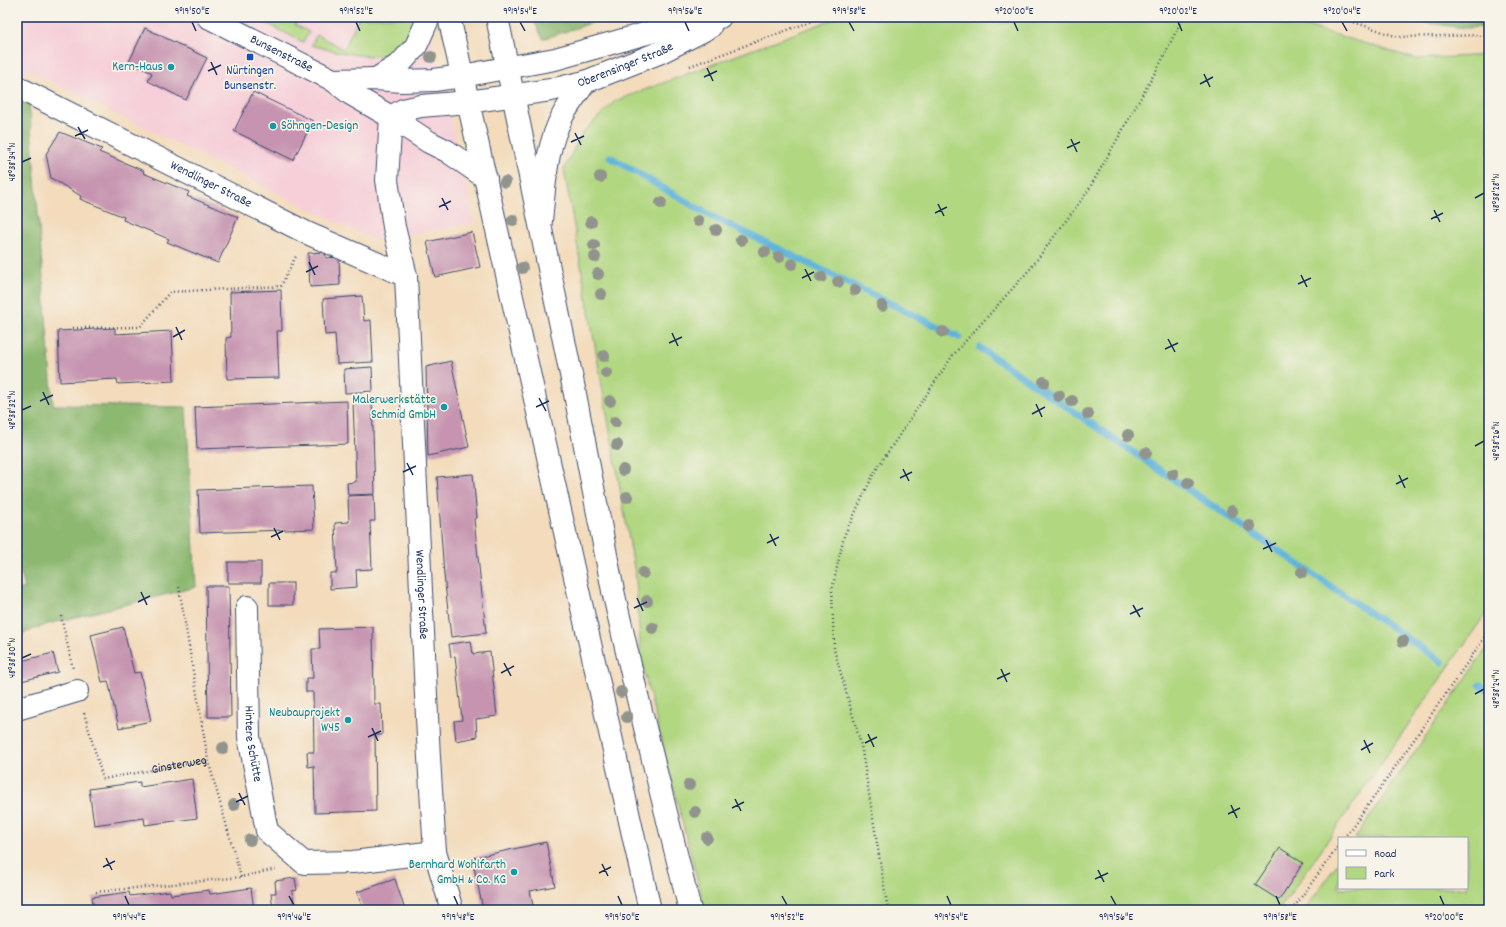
<svg xmlns="http://www.w3.org/2000/svg" width="1506" height="927" font-family="Dekko,sans-serif">
<style>
.built{fill:#f6cfd9}
.green{fill:#b1d781;stroke:#668370}
.forest{fill:#8cb86f;stroke:#547466}
.lines{fill:none;stroke-linecap:round;stroke-linejoin:round}
.stream{stroke:#5eb3da;stroke-width:7}
.building{fill:#c694b0}
.minor-casing{stroke:#3b496c;stroke-width:24}
.major-casing{stroke:#3b496c;stroke-width:24}
.path{stroke:#3b496c;stroke-width:2.5;stroke-dasharray:1 3;stroke-linecap:butt}
.minor{stroke:#fff;stroke-width:22}
.major{stroke:#fff;stroke-width:22}
.tree{fill:#91948d}
.ticks{fill:none;stroke:#1b2f5e;stroke-width:1.5}
.transit-dot{fill:#1a4fb4;stroke:#f7f3e8;stroke-width:1.5}
.culture-dot{fill:#0f9aa8;stroke:#f7f3e8;stroke-width:1.5}
.labels{text-anchor:middle;dominant-baseline:central;stroke-width:3.5;stroke-linejoin:round;paint-order:stroke}
.street-label{font-size:13px;fill:#1b2f5e;stroke:#f7f3e8}
.culture-label{font-size:13px;fill:#0d838f;stroke:#f7f3e8;text-anchor:end}
.transit-label{font-size:13px;fill:#164399;stroke:#f7f3e8}
.neatline{fill:none;stroke:#1b2f5e;stroke-width:1.5}
.ticks-label{font-size:10px;text-anchor:middle;fill:#1b2f5e}
</style>
<rect width="100%" height="100%" fill="#f7f3e8"/>
<filter id="ink" filterUnits="userSpaceOnUse"><feTurbulence type="fractalNoise" baseFrequency=".025" numOctaves="2"/><feDisplacementMap in="SourceGraphic" scale="8" xChannelSelector="R" yChannelSelector="G"/><feConvolveMatrix kernelMatrix="1 2 1 2 8 2 1 2 1" color-interpolation-filters="sRGB"/></filter>
<filter id="wash" filterUnits="userSpaceOnUse"><feTurbulence type="fractalNoise" baseFrequency=".012" numOctaves="4" result="noise"/><feDisplacementMap in="SourceGraphic" scale="16" xChannelSelector="R" yChannelSelector="G"/><feGaussianBlur stdDeviation="0.9" result="paint"/><feColorMatrix in="noise" values="0 0 0 0 0 0 0 0 0 0 0 0 0 0 0 0 0 1.4 0 .05"/><feComposite in="paint" operator="in"/></filter>
<g filter="url(#wash)">
<rect width="100%" height="100%" fill="#f3dbbb"/>
<polygon class="built" points="17,17 427,17 475,223 373,240 17,65"/>
<g class="green">
<polygon points="254,17 299,17 295,25 309,32 303,42"/>
<path d="M359,17H416C413,28 411,40 402,48C383,65 333,51 311,45L317,35L344,49Z"/>
<polygon points="839,17 983,17 997,24 1044,17 1277,17 1416,59 1489,55 1489,609 1279,910 705,910 641,660 636,579 564,169 582,133 615,101"/>
<polygon points="1489,645 1489,910 1305,910 1339,861 1339,888 1467,888 1467,838 1355,838"/>
</g>
<g class="forest">
<polygon points="532,17 601,17 603,19 543,39"/>
<polygon points="1380,17 1489,17 1489,27 1465,28"/>
<polygon points="17,96 29,101 53,405 186,407 196,587 48,624 17,636 17,590 25,588 17,559"/>
</g>
<g class="lines">
<g class="stream">
<polyline points="610,157 711,216 959,337"/>
<polyline points="980,348 1442,662"/>
<polyline points="1480,685 1489,691"/>
</g>
</g>
<g id="blocks">
<g class="building">
<polygon points="145,28 207,58 186,100 148,81 152,73 129,62"/>
<polygon points="253,92 313,121 293,160 234,131"/>
<polygon points="60,132 102,149 99,152 144,171 143,173 189,192 187,196 238,217 218,263 167,242 169,239 123,220 124,217 80,199 81,196 51,178 46,154"/>
<polygon points="472,232 480,267 435,277 427,242"/>
<polygon points="325,252 326,258 339,257 340,285 310,287 308,253"/>
<polygon points="281,290 282,331 277,331 279,378 227,379 226,338 231,337 230,292"/>
<polygon points="362,296 364,321 371,320 373,362 337,364 335,334 325,335 323,299"/>
<polygon points="115,328 115,334 172,331 174,381 118,384 117,379 60,382 58,331"/>
<polygon points="451,361 469,447 428,456 426,367"/>
<polygon points="372,367 373,391 345,393 344,369"/>
<polygon points="372,400 375,494 348,495 347,483 356,482 353,401"/>
<polygon points="347,401 348,444 197,449 195,407"/>
<polygon points="473,474 477,518 474,519 486,633 451,637 444,575 437,477"/>
<polygon points="312,486 314,529 200,533 198,490"/>
<polygon points="374,495 375,521 370,521 372,569 356,570 357,587 330,589 330,573 337,573 335,523 349,522 348,496"/>
<rect x="228" y="562" width="33" height="21"/>
<rect x="269" y="583" width="24" height="22"/>
<polygon points="206,586 229,586 231,717 208,717"/>
<polygon points="123,627 134,673 140,672 151,721 119,728 108,681 102,682 91,635"/>
<polygon points="373,627 374,704 381,704 382,735 375,735 376,811 315,813 314,766 308,767 307,752 314,752 313,692 306,692 306,678 313,678 312,649 320,649 319,629"/>
<polygon points="471,641 473,654 490,652 497,716 476,719 477,737 456,741 454,721 462,720 455,656 451,657 449,644"/>
<polygon points="53,653 58,672 17,682 17,662"/>
<polygon points="192,779 197,818 145,825 144,818 94,825 89,789 140,782 140,787"/>
<polygon points="546,842 555,886 530,891 534,910 479,910 483,909 472,858"/>
<polygon points="1280,848 1303,863 1279,900 1255,885"/>
<polygon points="295,878 297,890 292,891 295,910 273,910 271,893 276,893 275,881"/>
<polygon points="395,879 405,910 363,910 357,892"/>
<polygon points="251,888 254,910 94,910 92,897 129,892 130,896 170,891 171,895 209,890 210,894"/>
</g>
</g>
</g>
<g filter="url(#ink)">
<use href="#blocks" fill-opacity="0" stroke="#3b496c" stroke-width="1"/>
<g class="lines">
<defs>
<g id="minor">
<path id="s2" d="M208,17L333,80L351,94L391,117L429,142L447,151L486,178"/>
<polyline points="376,79 400,64 416,46 429,17"/>
<polyline points="333,80 376,79 402,81 434,80 462,76 555,59 651,32 720,17"/>
<path id="s3" d="M17,87L307,233L406,276"/>
<path id="s4" d="M391,117L387,180L394,227L406,276L429,758L435,852L452,910"/>
<path id="s5" d="M391,117L403,110L421,106L468,102L551,90L585,82L661,52L710,27"/>
<path d="M541,221C545,185 545,148 563,115C569,104 578,93 585,82"/>
<path id="s6" d="M247,607L249,737L267,831L304,863L353,862L435,852"/>
<polyline points="17,709 77,691"/>
</g>
<g id="major">
<polyline points="449,17 650,910"/>
<polyline points="497,17 574,389 613,591 636,691 690,910"/>
</g>
</defs>
<use href="#minor" class="minor-casing"/>
<use href="#major" class="major-casing"/>
<g class="path">
<polyline points="1339,17 1398,37 1489,35"/>
<polyline points="690,66 823,17"/>
<polyline points="73,328 140,327 170,292 281,286 297,254"/>
<polyline points="179,587 208,760 241,877"/>
<polyline points="61,616 73,669"/>
<path id="s1" d="M84,713L103,779L208,760"/>
<polyline points="1344,838 1384,783 1489,631"/>
<polyline points="96,892 241,877 276,869"/>
<polyline points="888,910 861,745 834,649 832,590 844,536 874,473 953,355 1030,269 1088,191 1161,62 1183,17"/>
<polyline points="1292,910 1339,845"/>
</g>
<use href="#minor" class="minor"/>
<use href="#major" class="major"/>
</g>
<g class="tree">
<circle cx="431" cy="57" r="6"/>
<circle cx="600" cy="177" r="6"/>
<circle cx="505" cy="182" r="6"/>
<circle cx="661" cy="203" r="6"/>
<circle cx="513" cy="220" r="6"/>
<circle cx="698" cy="221" r="6"/>
<circle cx="591" cy="222" r="6"/>
<circle cx="716" cy="230" r="6"/>
<circle cx="741" cy="240" r="6"/>
<circle cx="594" cy="245" r="6"/>
<circle cx="765" cy="252" r="6"/>
<circle cx="595" cy="257" r="6"/>
<circle cx="779" cy="257" r="6"/>
<circle cx="792" cy="264" r="6"/>
<circle cx="522" cy="268" r="6"/>
<circle cx="598" cy="274" r="6"/>
<circle cx="821" cy="277" r="6"/>
<circle cx="838" cy="282" r="6"/>
<circle cx="855" cy="290" r="6"/>
<circle cx="601" cy="294" r="6"/>
<circle cx="882" cy="306" r="6"/>
<circle cx="943" cy="332" r="6"/>
<circle cx="604" cy="356" r="6"/>
<circle cx="606" cy="373" r="6"/>
<circle cx="1044" cy="382" r="6"/>
<circle cx="1059" cy="396" r="6"/>
<circle cx="610" cy="401" r="6"/>
<circle cx="1072" cy="401" r="6"/>
<circle cx="1088" cy="414" r="6"/>
<circle cx="615" cy="422" r="6"/>
<circle cx="1128" cy="435" r="6"/>
<circle cx="617" cy="445" r="6"/>
<circle cx="1146" cy="453" r="6"/>
<circle cx="623" cy="470" r="6"/>
<circle cx="1173" cy="474" r="6"/>
<circle cx="1188" cy="483" r="6"/>
<circle cx="627" cy="497" r="6"/>
<circle cx="1232" cy="511" r="6"/>
<circle cx="1250" cy="526" r="6"/>
<circle cx="1302" cy="572" r="6"/>
<circle cx="643" cy="573" r="6"/>
<circle cx="647" cy="601" r="6"/>
<circle cx="653" cy="628" r="6"/>
<circle cx="1403" cy="641" r="6"/>
<circle cx="621" cy="692" r="6"/>
<circle cx="627" cy="717" r="6"/>
<circle cx="223" cy="748" r="6"/>
<circle cx="689" cy="785" r="6"/>
<circle cx="234" cy="805" r="6"/>
<circle cx="695" cy="812" r="6"/>
<circle cx="707" cy="838" r="6"/>
<circle cx="250" cy="840" r="6"/>
</g>
</g>
<path class="ticks" d="M192,22L196,31M356,22L360,31M520,22L525,31M685,22L689,31M849,22L854,31M1014,22L1018,31M1178,22L1182,31M1342,22L1347,31M211,62L217,75M707,68L713,81M208,71L221,65M1204,74L1210,87M704,77L717,71M1200,84L1213,77M78,127L85,139M575,133L581,145M75,136L88,130M1071,139L1077,152M571,142L584,136M1067,148L1080,142M22,162L31,158M442,198L448,210M1475,198L1484,193M938,204L944,216M439,207L451,201M1434,210L1440,222M935,213L947,207M1431,219L1443,213M309,262L315,275M805,269L811,281M306,272L318,266M1301,275L1307,287M802,278L814,272M1298,284L1311,278M176,327L182,340M672,333L678,346M173,337L185,330M1168,339L1175,352M669,343L682,337M1165,349L1178,343M43,392L49,405M539,398L546,411M40,401L53,395M1036,404L1042,417M536,407L549,401M22,410L31,406M1032,414L1045,407M1475,446L1484,441M407,463L413,475M903,469L909,481M403,472L416,466M1399,475L1405,488M900,478L912,472M1396,484L1408,478M274,528L280,540M770,534L776,546M271,537L283,531M1266,540L1272,552M767,543L779,537M1263,549L1276,543M141,592L147,605M637,598L643,611M138,602L150,596M1133,605L1140,617M634,608L647,602M1130,614L1143,608M22,658L31,654M504,663L511,676M1001,669L1007,682M501,673L514,666M997,679L1010,673M1475,694L1484,689M372,728L378,741M868,734L874,747M368,737L381,731M1364,740L1370,753M865,743L877,737M1361,750L1373,743M239,793L245,805M735,799L741,811M236,802L248,796M1231,805L1237,818M732,808L744,802M1228,814L1240,808M106,858L112,870M602,864L608,876M103,867L115,861M1098,870L1104,882M599,873L611,867M1095,879L1108,873M125,896L129,905M289,896L294,905M454,896L458,905M618,896L622,905M782,896L787,905M947,896L951,905M1111,896L1116,905M1276,896L1280,905M1440,896L1444,905"/>
<rect class="transit-dot" x="246" y="53" width="8" height="8" rx="2"/>
<g class="culture-dot">
<circle cx="171" cy="67" r="4"/>
<circle cx="273" cy="126" r="4"/>
<circle cx="444" cy="407" r="4"/>
<circle cx="348" cy="720" r="4"/>
<circle cx="514" cy="872" r="4"/>
</g>
<g class="labels">
<g class="street-label">
<text stroke="none"><textPath href="#s2" startOffset="82">Bunsenstraße</textPath></text>
<text stroke="none"><textPath href="#s5" startOffset="242">Oberensinger Straße</textPath></text>
<text stroke="none"><textPath href="#s3" startOffset="217">Wendlinger Straße</textPath></text>
<text stroke="none"><textPath href="#s4" startOffset="480">Wendlinger Straße</textPath></text>
<text stroke="none"><textPath href="#s6" startOffset="137">Hintere Schütte</textPath></text>
<text stroke="none"><textPath href="#s1" startOffset="146">Ginsterweg</textPath></text>
</g>
<g class="culture-label">
<text x="163" y="67">Kern-Haus</text>
<text x="281" y="126" text-anchor="start">Söhngen-Design</text>
<text x="436" y="400">Malerwerkstätte<tspan x="436" dy="15">Schmid GmbH</tspan></text>
<text x="340" y="713">Neubauprojekt<tspan x="340" dy="15">W45</tspan></text>
<text x="506" y="865">Bernhard Wohlfarth<tspan x="506" dy="15">GmbH &amp; Co. KG</tspan></text>
</g>
<g class="transit-label">
<text x="250" y="71">Nürtingen<tspan x="250" dy="15">Bunsenstr.</tspan></text>
</g>
</g>
<rect width="1506" height="927" fill="none" stroke="#f7f3e8" stroke-width="44"/>
<rect x="1338" y="837" width="130" height="52" fill="#f7f3e8" stroke="#9fa5b1"/>
<rect x="1346" y="850" width="20" height="6" fill="#ffffff" stroke="#9fa5b1"/>
<text x="1374" y="857" font-size="12" fill="#1b2f5e">Road</text>
<rect x="1346" y="867" width="20" height="12" fill="#b1d781" stroke="#9fa5b1"/>
<text x="1374" y="877" font-size="12" fill="#1b2f5e">Park</text>
<rect x="22" y="22" width="1462" height="883" class="neatline"/>
<g class="ticks-label">
<text x="192" y="14">9°19'50"E</text>
<text x="356" y="14">9°19'52"E</text>
<text x="520" y="14">9°19'54"E</text>
<text x="685" y="14">9°19'56"E</text>
<text x="849" y="14">9°19'58"E</text>
<text x="1014" y="14">9°20'00"E</text>
<text x="1178" y="14">9°20'02"E</text>
<text x="1342" y="14">9°20'04"E</text>
<text transform="translate(11 162) rotate(-90)" y="4">48°38'34"N</text>
<text transform="translate(1495 193) rotate(-90)" y="4">48°38'28"N</text>
<text transform="translate(11 410) rotate(-90)" y="4">48°38'32"N</text>
<text transform="translate(1495 441) rotate(-90)" y="4">48°38'26"N</text>
<text transform="translate(11 658) rotate(-90)" y="4">48°38'30"N</text>
<text transform="translate(1495 689) rotate(-90)" y="4">48°38'24"N</text>
<text x="129" y="920">9°19'44"E</text>
<text x="294" y="920">9°19'46"E</text>
<text x="458" y="920">9°19'48"E</text>
<text x="622" y="920">9°19'50"E</text>
<text x="787" y="920">9°19'52"E</text>
<text x="951" y="920">9°19'54"E</text>
<text x="1116" y="920">9°19'56"E</text>
<text x="1280" y="920">9°19'58"E</text>
<text x="1444" y="920">9°20'00"E</text>
</g>
</svg>
